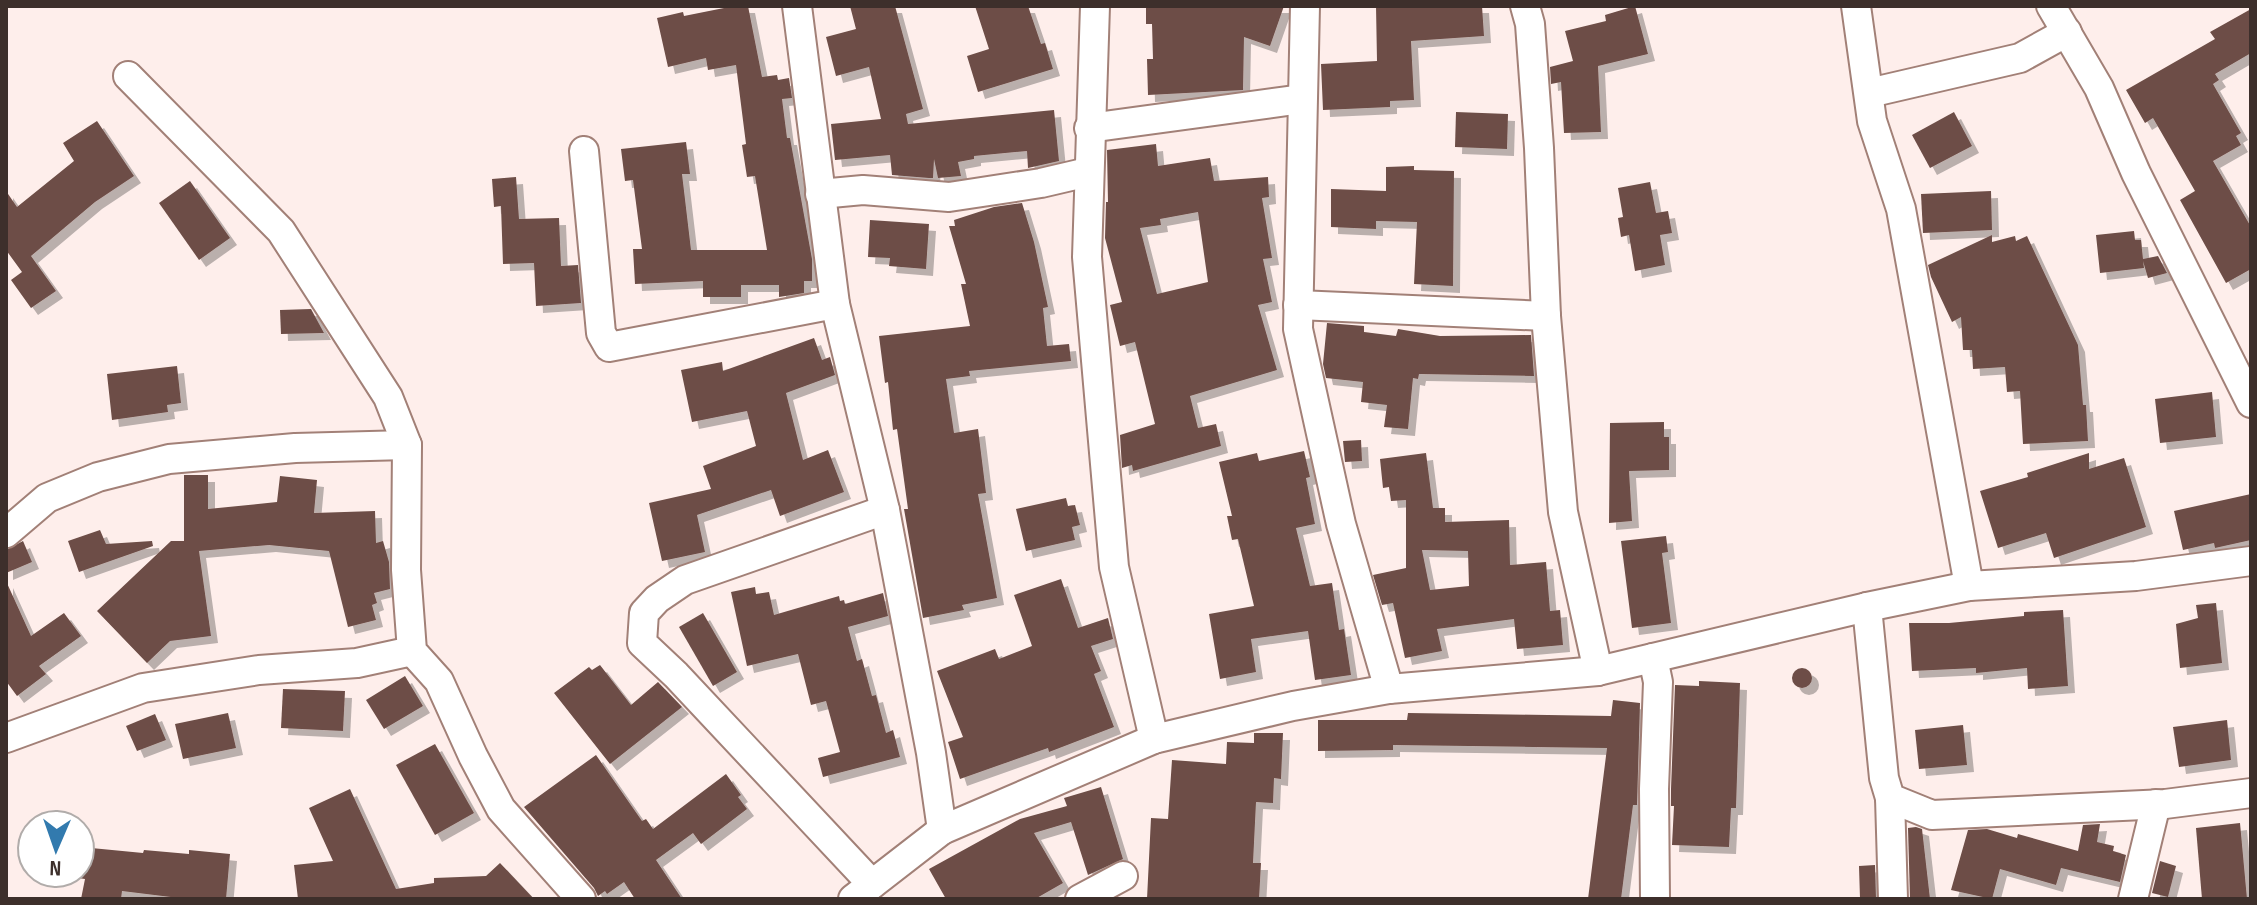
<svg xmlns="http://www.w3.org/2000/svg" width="2257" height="905" font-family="'Sofia Sans Condensed',sans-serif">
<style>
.building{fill:#6d4d46;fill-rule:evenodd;filter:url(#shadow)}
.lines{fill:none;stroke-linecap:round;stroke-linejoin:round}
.minor-casing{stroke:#a28077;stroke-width:32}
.minor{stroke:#fff;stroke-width:28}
</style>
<defs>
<filter id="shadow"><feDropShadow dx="7" dy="7" stdDeviation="0" flood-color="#0004"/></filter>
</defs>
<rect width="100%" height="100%" fill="#feeeeb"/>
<g class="building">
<polygon points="734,6 748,6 762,77 777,75 778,80 789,78 792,98 782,99 787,138 790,138 812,259 812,281 804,281 804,293 779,297 779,285 741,285 741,297 703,297 703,281 635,284 633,249 642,249 633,180 625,181 621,149 686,142 690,174 682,174 691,250 767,250 755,176 747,177 742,145 746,144 736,65 708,70 706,58 668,67 657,18 683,12 684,16"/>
<polygon points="850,6 895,6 923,109 906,114 908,124 1054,110 1059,161 1028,168 1027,151 974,156 974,159 958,162 961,176 938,178 934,159 933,178 929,178 892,175 890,155 835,160 831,124 881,119 869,67 836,76 826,37 856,29"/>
<polygon points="975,6 1028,6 1041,44 1045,43 1053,69 978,92 967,56 989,49"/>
<polygon points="1146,6 1284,6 1270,46 1244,37 1243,90 1148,95 1147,59 1153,59 1152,24 1146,24"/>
<polygon points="1376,6 1482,6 1484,36 1411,41 1414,100 1390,101 1390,107 1323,110 1321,64 1377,61"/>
<polygon points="1635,6 1648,54 1598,66 1601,132 1564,133 1561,82 1551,84 1550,67 1573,61 1565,31 1606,21 1605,15"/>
<polygon points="2251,9 2251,53 2215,74 2219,80 2213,84 2241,133 2236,136 2241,145 2213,161 2251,227 2251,269 2226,283 2180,200 2195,191 2153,118 2145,123 2126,90 2215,39 2210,32"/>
<polygon points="1456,112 1508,114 1507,149 1455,147"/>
<polygon points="1954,112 1972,146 1930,168 1912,135"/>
<polygon points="97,121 134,176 95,202 31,256 56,291 31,308 11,280 22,272 6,250 6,191 17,207 74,161 63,143"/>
<path d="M1156,144L1158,166L1210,158L1214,181L1268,177L1269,197L1262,198L1272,258L1263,259L1272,302L1258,305L1277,370L1190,396L1198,428L1216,424L1221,446L1133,471L1132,465L1122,468L1120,435L1155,424L1135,342L1120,346L1110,305L1122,302L1105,238L1106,202H1108L1107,150ZM1198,212L1208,282L1157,294L1140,228L1161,225L1160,219Z"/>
<polygon points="1414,166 1414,170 1454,171 1453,286 1414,284 1417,222 1376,221 1376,229 1331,227 1331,189 1386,191 1386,167"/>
<polygon points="516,177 519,219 559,218 561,266 578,265 581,303 536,306 534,263 503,264 501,206 494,207 492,179"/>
<polygon points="190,181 230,238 199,260 159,203"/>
<polygon points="1650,182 1656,213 1668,211 1672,233 1660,235 1665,265 1635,271 1629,235 1621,237 1618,218 1623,217 1618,188"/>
<polygon points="1991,191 1992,230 1923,233 1921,194"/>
<polygon points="1022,203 1034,242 1048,307 1043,308 1047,346 1069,344 1071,361 969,371 970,376 946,379 954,433 978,429 986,493 978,494 997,598 962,605 964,610 923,618 904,509 908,509 897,429 893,430 888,382 885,383 879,336 970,326 961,284 966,284 949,226 955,226 954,220 994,207"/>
<polygon points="870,220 929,224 926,269 889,266 890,258 868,257"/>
<polygon points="2134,231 2135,240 2141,240 2143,259 2158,256 2167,273 2148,278 2143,261 2144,268 2100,273 2096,235"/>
<polygon points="1992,235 1992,242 2015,236 2016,241 2027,236 2078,345 2083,405 2086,405 2088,441 2023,444 2020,391 2007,392 2005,367 1973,369 1972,350 1963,350 1961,317 1952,322 1931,277 1928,265"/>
<polygon points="311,309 324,333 281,334 280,310"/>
<polygon points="1327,323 1364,326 1364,332 1396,336 1398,329 1440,336 1531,335 1534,376 1419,374 1418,379 1413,378 1408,429 1384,427 1387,405 1361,402 1363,382 1326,378 1323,364"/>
<polygon points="814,338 822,360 830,357 835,375 786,393 803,460 828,450 844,492 780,516 771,490 697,515 705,552 662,561 649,503 711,489 703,466 756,446 747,411 692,422 681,370 722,362 723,371"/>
<polygon points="177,366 181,403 167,405 168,412 112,420 107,374"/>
<polygon points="2212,392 2216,437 2160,443 2155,399"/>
<polygon points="1664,422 1664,437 1669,437 1669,470 1629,471 1632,521 1609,523 1610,423"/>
<polygon points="1361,440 1362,461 1345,462 1343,441"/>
<polygon points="1304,451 1310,477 1306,478 1315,524 1296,528 1310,586 1332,583 1339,630 1344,629 1351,675 1315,680 1308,631 1251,639 1256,672 1220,679 1209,614 1254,606 1238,539 1232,540 1227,516 1232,516 1219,462 1257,453 1259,461"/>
<path d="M1426,453L1433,508H1445V522L1509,520L1510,565L1546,562L1550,611L1560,610L1563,645L1517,649L1514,619L1437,629L1442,651L1405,658L1393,603L1382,605L1373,575L1406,568V500L1391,501L1389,487L1383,488L1380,459ZM1422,550L1468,551L1469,586L1430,590Z"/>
<polygon points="2089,453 2089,469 2124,458 2146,527 2054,558 2046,533 1998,548 1980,491 2028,477 2027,473"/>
<polygon points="184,475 208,475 208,509 277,502 280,476 317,480 314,513 375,511 376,543 383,541 389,562 390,589 374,593 377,603 372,605 376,620 348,627 329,551 269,545 199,551 211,636 170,641 147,663 97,611 171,541 184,541"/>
<polygon points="2251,494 2251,540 2215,548 2214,543 2183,550 2174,511"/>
<polygon points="1066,498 1068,506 1075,505 1080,525 1072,527 1075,540 1026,551 1016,509"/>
<polygon points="100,530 106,544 152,541 153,546 79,572 68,541"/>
<polygon points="1666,536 1668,552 1662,553 1671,623 1632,628 1621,541"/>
<polygon points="23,541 32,562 6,573 6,550"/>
<polygon points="1061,579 1078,628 1108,618 1113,639 1091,646 1101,671 1094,674 1114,727 1049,752 1048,748 960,779 948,742 963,737 937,671 995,649 999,659 1032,646 1014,595"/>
<polygon points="6,581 31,636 64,613 81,636 39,666 46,674 17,696 6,681"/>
<polygon points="755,587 756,594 769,592 774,615 839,596 840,601 844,600 845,604 883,593 888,616 848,627 857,661 862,659 872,696 876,695 886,733 893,730 900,757 823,777 818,758 840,752 826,701 811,705 798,654 747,666 731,592"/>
<polygon points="2216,603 2222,663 2180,668 2176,624 2198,618 2196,605"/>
<polygon points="2063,610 2068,686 2028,689 2027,668 1976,673 1976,668 1912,671 1909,623 1949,623 2024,616 2024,612"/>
<polygon points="703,613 737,672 713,686 679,627"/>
<polygon points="600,665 631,705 658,682 682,707 610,764 554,693 589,667 592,670"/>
<circle cx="1802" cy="678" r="10"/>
<polygon points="405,676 423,706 384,729 366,700"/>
<polygon points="1699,681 1740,683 1736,808 1731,808 1729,847 1672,845 1674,806 1671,806 1671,789 1675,685 1699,686"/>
<polygon points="283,689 345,691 343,731 281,728"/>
<polygon points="1613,700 1640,703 1637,805 1633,805 1621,899 1588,899 1607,748 1393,745 1393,750 1318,751 1318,720 1407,720 1408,713 1611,716"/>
<polygon points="228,713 236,748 183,759 175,724"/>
<polygon points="155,714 166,740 137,751 126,726"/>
<polygon points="2227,720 2231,760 2179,767 2173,727"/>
<polygon points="1963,725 1967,765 1919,769 1915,730"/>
<polygon points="1254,733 1283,733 1281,779 1274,778 1273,803 1256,802 1253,863 1261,863 1259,899 1147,899 1151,818 1168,819 1172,760 1226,764 1227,742 1254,743"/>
<polygon points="435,744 474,813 435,835 396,765"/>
<polygon points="596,755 642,821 646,819 653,829 726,774 741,795 738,797 747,809 701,844 693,833 656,860 682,899 635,899 624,882 607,894 605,891 598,896 594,888 524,807"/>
<polygon points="1101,787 1123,859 1088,875 1071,822 1034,833 1063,883 1035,899 946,899 929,869 1020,819 1067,806 1064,798"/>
<polygon points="350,789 396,889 434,883 434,878 486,876 500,863 534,899 298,899 294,865 333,861 309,808"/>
<polygon points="2240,823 2247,899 2202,899 2196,828"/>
<polygon points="2100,824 2097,842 2114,846 2113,851 2126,855 2120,882 2061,868 2056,885 2000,869 1992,899 1951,890 1968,830 1987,829 2017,838 2018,834 2078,851 2083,825"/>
<polygon points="1916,827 1922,829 1930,899 1910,899 1908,828"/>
<polygon points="81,847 143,853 144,850 189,854 189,850 230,854 226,899 187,899 122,891 121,899 81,899 85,879 78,878"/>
<polygon points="2160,861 2176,866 2168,897 2152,893"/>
<polygon points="1875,865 1876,899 1860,899 1859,866"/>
</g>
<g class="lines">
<defs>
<g id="minor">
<polyline points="797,6 835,304 885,510 931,753 942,830"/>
<polyline points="1095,6 1087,257 1114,567 1154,739"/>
<polyline points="1305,6 1298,329 1341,524 1389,689"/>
<polyline points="1525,6 1530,24 1539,148 1546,316 1563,512 1598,671"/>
<polyline points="1856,6 1872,121 1901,209 1969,586"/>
<polyline points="2051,6 2099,88 2136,173 2251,403"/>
<polyline points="128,76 281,231 388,397 407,445 406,570 412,651 439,681 473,756 501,809 581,899"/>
<polyline points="1869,93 2020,58 2067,32"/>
<polyline points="1089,128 1302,99"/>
<polyline points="584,151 601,333 609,347 835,304"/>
<polyline points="820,194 863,190 949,197 1041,183 1088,172"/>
<polyline points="1298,305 1546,316"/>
<polyline points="6,533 47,498 98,477 169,459 295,448 407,445"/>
<polyline points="1867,607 1884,778 1890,798 1932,815 2165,804 2251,793"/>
<polyline points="1653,658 1658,682 1654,789 1655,898"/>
<polyline points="6,738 143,688 259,670 357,663 412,651"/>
<polyline points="1890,798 1893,899"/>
<polyline points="872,884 676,675 642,643 644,613 657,599 685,580 885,510"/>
<polyline points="853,899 942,830 1154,739 1293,706 1389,689 1598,671 1867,607 1969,586 2136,576 2251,561"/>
<polyline points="1080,899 1123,876"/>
<polyline points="2133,899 2156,804"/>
</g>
</defs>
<use href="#minor" class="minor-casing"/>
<use href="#minor" class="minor"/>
</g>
<rect width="2257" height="905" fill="none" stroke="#3d2f2b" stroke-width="16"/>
<g transform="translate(56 849) rotate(182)"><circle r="38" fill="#ffffff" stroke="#b1acaa" stroke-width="2"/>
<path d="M0-6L14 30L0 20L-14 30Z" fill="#327aae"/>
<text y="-12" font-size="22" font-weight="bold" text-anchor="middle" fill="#3d2f2b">N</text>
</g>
</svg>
